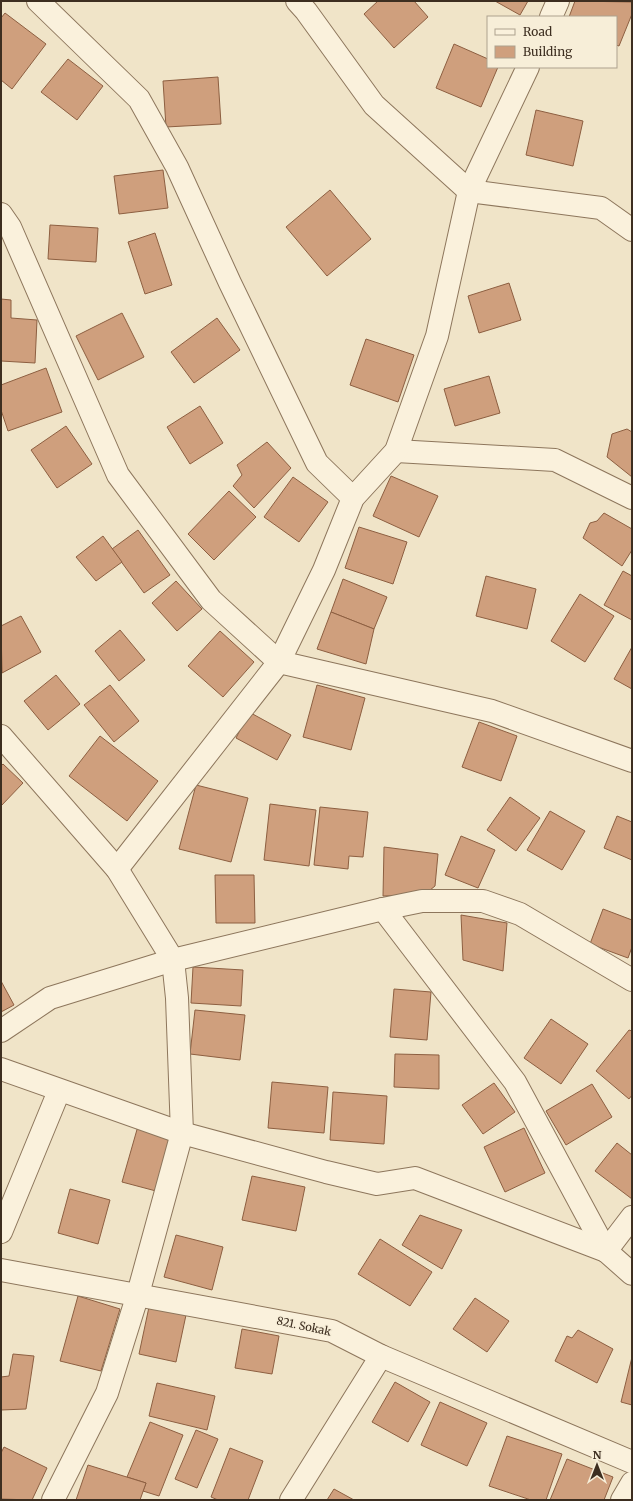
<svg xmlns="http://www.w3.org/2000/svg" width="633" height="1501" font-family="Merriweather,serif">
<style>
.building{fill:#cf9f7d;stroke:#8d5f41}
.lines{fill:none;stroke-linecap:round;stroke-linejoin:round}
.minor-casing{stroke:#8d765c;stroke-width:24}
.minor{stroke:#faf1dc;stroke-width:22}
.labels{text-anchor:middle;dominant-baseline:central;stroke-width:3;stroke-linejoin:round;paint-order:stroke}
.street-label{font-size:11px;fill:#3d2e20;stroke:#f7eed8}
</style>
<rect width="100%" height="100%" fill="#f0e4c8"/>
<g class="building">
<polygon points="378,1 414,1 428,17 394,48 364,14"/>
<polygon points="495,1 528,1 520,15"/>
<polygon points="575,1 632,2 632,14 619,46 616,45 616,17 569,17"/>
<polygon points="5,13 46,44 12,89 1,80 1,18"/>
<polygon points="454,44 488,59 488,67 498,67 481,107 436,88"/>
<polygon points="68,59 103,86 77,120 41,92"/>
<polygon points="218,77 221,124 166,127 163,81"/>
<polygon points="536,110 583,121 573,166 526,155"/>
<polygon points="163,170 168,208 119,214 114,176"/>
<polygon points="330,190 371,239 327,276 286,227"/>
<polygon points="50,225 98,228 96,262 48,259"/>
<polygon points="155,233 172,285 145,294 128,242"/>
<polygon points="509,283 521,320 479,333 468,296"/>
<polygon points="1,299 11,300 11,318 37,320 35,363 1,361"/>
<polygon points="122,313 144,357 98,380 76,336"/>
<polygon points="217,318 240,350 194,383 171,352"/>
<polygon points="366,339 414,355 398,402 350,385"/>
<polygon points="46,368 62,412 8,431 1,410 1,385"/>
<polygon points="489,376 500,413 455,426 444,389"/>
<polygon points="200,406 223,443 190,464 167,427"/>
<polygon points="66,426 92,464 57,488 31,450"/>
<polygon points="627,429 632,432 632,477 607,457 612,434"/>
<polygon points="267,442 291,468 254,508 233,486 242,475 237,465"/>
<polygon points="391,476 438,496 419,537 373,516"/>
<polygon points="293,477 328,502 299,542 264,517"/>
<polygon points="229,491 256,517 214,560 188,534"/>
<polygon points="604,513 632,529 632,550 622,566 583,538 590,523 597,521"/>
<polygon points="359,527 407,542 393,584 345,568"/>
<polygon points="138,530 170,575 144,593 112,549"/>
<polygon points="103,536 122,562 96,581 76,557"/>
<polygon points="623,571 632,576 632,620 604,605"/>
<polygon points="486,576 536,589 527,629 476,616"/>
<polygon points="343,579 387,597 374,629 331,612"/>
<polygon points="176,581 202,609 177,631 152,603"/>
<polygon points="580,594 614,616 585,662 551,641"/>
<polygon points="331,612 374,629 366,664 317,649"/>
<polygon points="21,616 41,652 2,673 1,626"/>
<polygon points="120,630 145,660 119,681 95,651"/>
<polygon points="220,631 254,662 223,697 188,666"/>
<polygon points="632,647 632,689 614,679"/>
<polygon points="56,675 80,704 48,730 24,701"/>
<polygon points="110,685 139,721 114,742 84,705"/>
<polygon points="317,685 365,698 351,750 303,737"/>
<polygon points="249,712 291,735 277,760 236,738"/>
<polygon points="479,722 517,736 501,781 462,767"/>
<polygon points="100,736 158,781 127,821 69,776"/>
<polygon points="3,764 23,783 1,806 1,766"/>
<polygon points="196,785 248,798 231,862 179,849"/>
<polygon points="510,797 540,818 516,851 487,830"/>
<polygon points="270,804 316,810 309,866 264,860"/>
<polygon points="320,807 368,812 363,857 349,856 348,869 314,865"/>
<polygon points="550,811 585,831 562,870 527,850"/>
<polygon points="617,816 632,822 632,860 604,848"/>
<polygon points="461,836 495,850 478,888 445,875"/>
<polygon points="384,847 438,854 435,886 424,895 383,896"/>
<polygon points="215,875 254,875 255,923 216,923"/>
<polygon points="603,909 632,920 632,947 628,958 590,944"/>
<polygon points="461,915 507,923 503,971 463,960"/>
<polygon points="193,967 243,970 241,1006 191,1003"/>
<polygon points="1,981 14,1005 1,1012"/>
<polygon points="394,989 431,992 427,1040 390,1037"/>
<polygon points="195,1010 245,1015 240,1060 190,1054"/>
<polygon points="551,1019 588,1044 561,1084 524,1058"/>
<polygon points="629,1030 632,1031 632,1095 629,1099 596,1071"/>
<polygon points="395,1054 439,1055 439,1089 394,1087"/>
<polygon points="272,1082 328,1087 324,1133 268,1128"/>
<polygon points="494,1083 515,1112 483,1134 462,1105"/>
<polygon points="592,1084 612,1117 566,1145 546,1111"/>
<polygon points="333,1092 387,1096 384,1144 330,1140"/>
<polygon points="138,1126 172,1136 156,1191 122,1182"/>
<polygon points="524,1128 545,1173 505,1192 484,1147"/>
<polygon points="617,1143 632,1155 632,1199 595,1171"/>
<polygon points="252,1176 305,1187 296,1231 242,1220"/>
<polygon points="70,1189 110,1200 98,1244 58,1233"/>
<polygon points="420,1215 462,1230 442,1269 402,1245"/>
<polygon points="176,1235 223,1247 212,1290 164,1277"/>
<polygon points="380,1239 432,1272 410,1306 358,1274"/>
<polygon points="78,1296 120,1309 101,1371 60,1361"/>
<polygon points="475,1298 509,1321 487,1352 453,1329"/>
<polygon points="149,1307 186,1315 176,1362 139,1354"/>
<polygon points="242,1329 279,1336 272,1374 235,1368"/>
<polygon points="578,1330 613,1349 597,1383 555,1361 567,1336 572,1338"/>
<polygon points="13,1354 34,1356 26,1409 1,1410 1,1377 9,1376"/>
<polygon points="632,1357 632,1405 621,1402"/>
<polygon points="395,1382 430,1402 408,1442 372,1422"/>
<polygon points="157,1383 215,1396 207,1430 149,1416"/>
<polygon points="440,1402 487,1423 467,1466 421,1445"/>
<polygon points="150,1422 183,1435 159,1496 143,1491 146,1483 127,1477"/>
<polygon points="196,1430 218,1439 197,1488 175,1479"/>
<polygon points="507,1436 562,1454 546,1500 531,1500 489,1486"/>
<polygon points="4,1447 47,1468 32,1500 1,1499 1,1453"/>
<polygon points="230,1448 263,1461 248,1500 218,1500 211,1497"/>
<polygon points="567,1459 613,1477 604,1500 550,1500"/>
<polygon points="88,1465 146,1483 140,1500 76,1500"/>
<polygon points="334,1489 354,1500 327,1500"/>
</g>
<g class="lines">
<defs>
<g id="minor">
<polyline points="38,1 139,99 177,167 230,283 317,463 353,498"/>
<polyline points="297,1 306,11 374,105 469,191 601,208 632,230"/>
<polyline points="551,17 558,1"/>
<polyline points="1,214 10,227 118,475 211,600 279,662 492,711 632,761"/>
<polyline points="396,451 555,460 632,498"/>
<polyline points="1,736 117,869 173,960 177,998 182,1133 138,1294 107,1393 53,1500"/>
<polyline points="117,869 279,662 324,570 353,498 396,451 437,336 469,191 528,67"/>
<polyline points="383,909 515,1082 606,1251 632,1274"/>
<polyline points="1,1031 50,998 173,960 383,909 422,901 483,901 520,914 632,980"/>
<polyline points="1,1069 182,1133 326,1172 377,1184 415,1178 606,1251"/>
<polyline points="1,1232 59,1091"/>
<polyline points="606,1251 632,1217"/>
<polyline points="1,1270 332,1331 381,1356 632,1462"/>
<polyline points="291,1500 381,1356"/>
<polyline points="622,1500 632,1483"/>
</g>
</defs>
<use href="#minor" class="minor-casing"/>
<use href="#minor" class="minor"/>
</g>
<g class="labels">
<g class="street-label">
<text transform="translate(304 1326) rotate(12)">821. Sokak</text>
</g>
</g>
<rect width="633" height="1501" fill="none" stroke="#3d2e20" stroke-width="4"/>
<rect x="487" y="16" width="130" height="52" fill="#f7eed8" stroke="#ada18e"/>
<rect x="495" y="29" width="20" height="6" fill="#faf1dc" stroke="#ada18e"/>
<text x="523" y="36" font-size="12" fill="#3d2e20">Road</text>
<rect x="495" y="46" width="20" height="12" fill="#cf9f7d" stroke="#ada18e"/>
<text x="523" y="56" font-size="12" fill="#3d2e20">Building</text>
<g transform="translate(597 1465)" stroke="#f7eed8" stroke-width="3" paint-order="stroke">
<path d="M0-3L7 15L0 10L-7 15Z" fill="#3d2e20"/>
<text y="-6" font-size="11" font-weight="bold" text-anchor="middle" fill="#3d2e20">N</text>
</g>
</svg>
